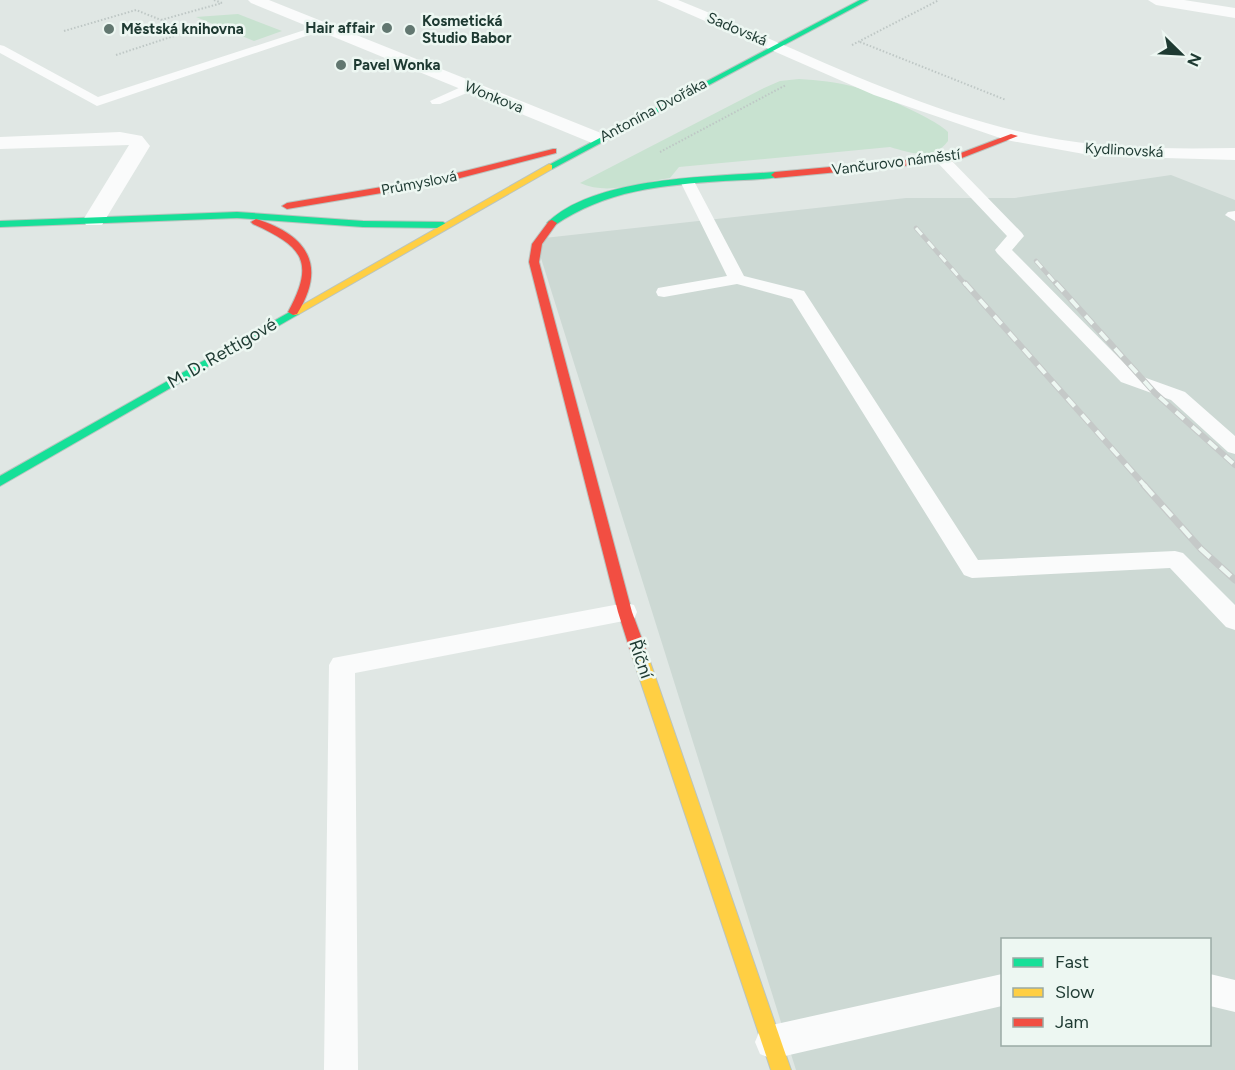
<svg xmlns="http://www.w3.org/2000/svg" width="1235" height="1070" font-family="Figtree,sans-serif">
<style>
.built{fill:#cdd9d4;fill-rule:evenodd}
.green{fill:#c8e2d0}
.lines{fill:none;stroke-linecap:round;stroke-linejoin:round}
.fast-casing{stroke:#b9c4bf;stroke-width:2}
.slow-casing{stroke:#b9c4bf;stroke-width:2}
.jam-casing{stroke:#b9c4bf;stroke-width:2}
.path{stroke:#bec7c5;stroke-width:2;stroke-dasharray:1.5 2;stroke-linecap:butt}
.lane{fill:#fafbfb;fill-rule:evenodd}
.street{fill:#fafbfb;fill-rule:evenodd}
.fast{fill:#16e098;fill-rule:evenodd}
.slow{fill:#ffcf43;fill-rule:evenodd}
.jam{fill:#f24e42;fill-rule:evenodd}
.rail-far2-casing{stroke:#c5c9c8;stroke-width:4.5}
.rail-far1-casing{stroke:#c5c9c8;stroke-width:6}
.rail-casing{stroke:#c5c9c8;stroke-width:7}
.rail-far2{stroke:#edf7f2;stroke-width:3;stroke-dasharray:9;stroke-linecap:butt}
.rail-far1{stroke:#edf7f2;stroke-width:4;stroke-dasharray:11;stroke-linecap:butt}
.rail{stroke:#edf7f2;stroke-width:4.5;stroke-dasharray:14;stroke-linecap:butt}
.poi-dot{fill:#627770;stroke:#edf7f2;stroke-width:2}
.labels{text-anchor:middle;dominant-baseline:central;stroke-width:5;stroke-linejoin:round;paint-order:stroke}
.far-poi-label{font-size:15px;font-weight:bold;fill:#1e3a32;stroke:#edf7f2;text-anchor:start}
.far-street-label{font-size:15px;fill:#1e3a32;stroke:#edf7f2}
.street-label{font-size:18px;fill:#1e3a32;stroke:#edf7f2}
</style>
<rect width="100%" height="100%" fill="#e0e7e4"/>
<path class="built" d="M1171,175L1235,200V1070H796L535,239L906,198H1015ZM1002,940H1210V1044H1002Z"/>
<g class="green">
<polygon points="238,14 282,31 254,41 196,17"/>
<path d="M799,79C818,80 836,82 855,87C872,91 938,120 948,132V141C934,161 910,153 890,147L679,167L670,178C640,182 609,196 580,183L764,88L780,81Z"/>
</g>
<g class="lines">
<defs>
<g id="fast">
<polygon points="860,0 868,0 552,169 545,167"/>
<path d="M775,172L778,173V177C760,180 741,180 723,181C662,185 607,190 555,225L547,223C595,176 711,177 775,172Z"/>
<polygon points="237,212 363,221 443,222 448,225 443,228 363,227 237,218 0,227 0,221"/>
<polygon points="295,309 299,310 299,314 0,486 0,476"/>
</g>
<g id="slow">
<polygon points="549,164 552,165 552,169 299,314 295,315 290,312"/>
<polygon points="638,644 643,646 646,650 791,1070 771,1070 630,650 633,646"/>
</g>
<g id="jam">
<polygon points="1011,134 1018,136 954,161 775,178 771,175 775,172 953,156"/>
<polygon points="553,149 556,149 556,153 441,183 287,209 282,206 287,203 441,177"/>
<path d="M256,219C308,235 327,266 297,314L293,315L288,312C316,261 302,246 253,224L251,222Z"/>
<polygon points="552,220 557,223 542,244 539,262 632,612 646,650 643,654 638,656 633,654 630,650 618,612 529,262 532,244 549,221"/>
</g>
</defs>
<use href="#fast" class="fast-casing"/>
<use href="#slow" class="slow-casing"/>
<use href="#jam" class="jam-casing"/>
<g class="path">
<polyline points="214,0 222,3"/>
<polyline points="64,31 136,10 161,20"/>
<polyline points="860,42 1006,100"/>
<polyline points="852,45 939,0"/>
<polyline points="116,55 186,32 161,20 222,3"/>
<polyline points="660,152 786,85"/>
</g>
<g class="lane">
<polygon points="323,24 329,27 327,29 97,106 0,53 0,45 4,46 98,97"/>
<polygon points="470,83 474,84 474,90 440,104 432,104 430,101"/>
<polygon points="942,155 947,156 1022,233 1024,236 1012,250 1135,374 1185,392 1235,436 1235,454 1228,452 1171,400 1121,382 997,253 995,250 1007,236 937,162 935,159"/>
<polygon points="688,179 695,183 744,276 804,291 978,560 1175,551 1183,553 1235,605 1235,630 1226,627 1170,568 972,578 964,575 792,299 737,284 664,297 658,296 656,292 658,288 727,276 681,183"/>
<polygon points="1235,211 1235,221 1225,215 1228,212"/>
<polygon points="625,603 634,605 637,612 634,619 355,673 358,1070 324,1070 329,665 333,658"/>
<polygon points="1002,974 1002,1006 772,1059 760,1054 755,1042 760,1030 772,1025"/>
<polygon points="1210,974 1235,980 1235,1012 1210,1006"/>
</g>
<g class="street">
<polygon points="248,0 269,0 606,135 609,139 606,143 592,143 251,3"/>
<path d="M657,0H678C796,47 916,112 1040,136C1104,149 1170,149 1235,148V160L1095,156L1006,140L874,95Z"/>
<polygon points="1148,0 1184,0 1235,8 1235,18 1156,5"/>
<polygon points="120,132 142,136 150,146 102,225 86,225 83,220 129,145 0,149 0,137"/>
</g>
<use href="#fast" class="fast"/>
<use href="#slow" class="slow"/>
<use href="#jam" class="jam"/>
<defs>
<g id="rail-far2">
<polyline points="916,228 966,285"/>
<polyline points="1036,261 1057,285"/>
</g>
<g id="rail-far1">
<polyline points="965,283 1146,487"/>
<polyline points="1056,283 1155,393 1235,465"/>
</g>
<polyline id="rail" points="1144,485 1201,549 1235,580"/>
</defs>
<use href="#rail-far2" class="rail-far2-casing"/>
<use href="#rail-far1" class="rail-far1-casing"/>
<use href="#rail" class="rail-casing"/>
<use href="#rail-far2" class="rail-far2"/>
<use href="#rail-far1" class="rail-far1"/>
<use href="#rail" class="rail"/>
</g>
<g class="poi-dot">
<circle cx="387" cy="28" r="6"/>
<circle cx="109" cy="29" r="6"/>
<circle cx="410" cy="30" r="6"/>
<circle cx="341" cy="65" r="6"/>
</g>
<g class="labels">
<g class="far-poi-label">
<text x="422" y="21">Kosmetická<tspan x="422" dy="17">Studio Babor</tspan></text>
<text x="375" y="28" text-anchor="end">Hair affair</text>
<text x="121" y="29">Městská knihovna</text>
<text x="353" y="65">Pavel Wonka</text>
</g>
<g class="far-street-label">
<text transform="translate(737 29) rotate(23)">Sadovská</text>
<text transform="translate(494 97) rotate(22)">Wonkova</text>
<text transform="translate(653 110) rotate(-28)">Antonína Dvořáka</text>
<text transform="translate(1124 150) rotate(3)">Kydlinovská</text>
<text transform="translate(896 162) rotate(-7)">Vančurovo náměstí</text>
<text transform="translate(419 183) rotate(-11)">Průmyslová</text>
</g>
<g class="street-label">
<text transform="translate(222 353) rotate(-30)">M. D. Rettigové</text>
<text transform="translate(641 659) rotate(71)">Říční</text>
</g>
</g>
<rect x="1001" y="938" width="210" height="108" fill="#edf7f2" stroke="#9aaba5" stroke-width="1.5"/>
<rect x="1013" y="958" width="30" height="9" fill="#16e098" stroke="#9aaba5" stroke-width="1.5"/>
<text x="1055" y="968" font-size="18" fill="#1e3a32">Fast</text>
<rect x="1013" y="988" width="30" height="9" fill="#ffcf43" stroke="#9aaba5" stroke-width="1.5"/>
<text x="1055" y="998" font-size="18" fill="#1e3a32">Slow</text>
<rect x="1013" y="1018" width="30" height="9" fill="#f24e42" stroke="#9aaba5" stroke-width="1.5"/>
<text x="1055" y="1028" font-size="18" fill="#1e3a32">Jam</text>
<g transform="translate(1181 54) rotate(114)" stroke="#edf7f2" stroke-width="4.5" paint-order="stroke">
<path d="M0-4.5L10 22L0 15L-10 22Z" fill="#1e3a32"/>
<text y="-9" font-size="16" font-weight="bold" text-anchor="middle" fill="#1e3a32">N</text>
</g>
</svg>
